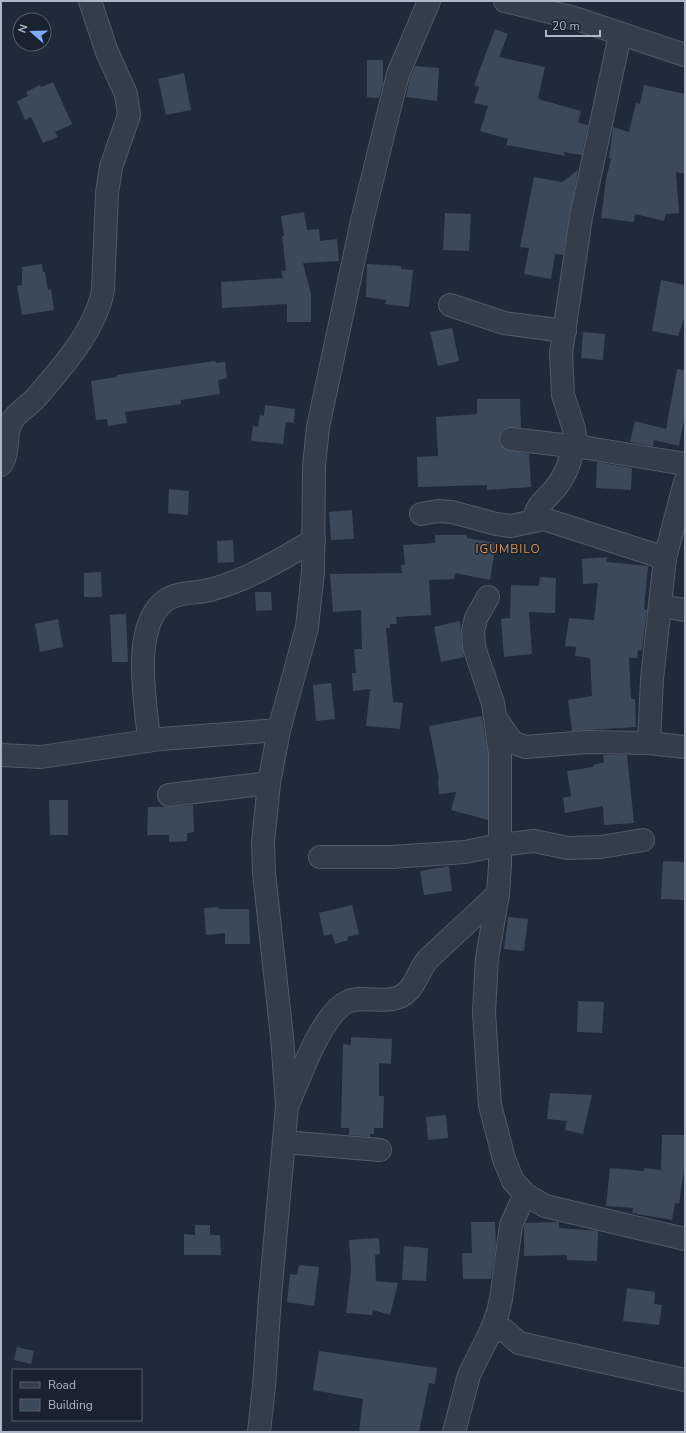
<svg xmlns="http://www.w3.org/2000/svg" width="686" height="1433" font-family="'Nunito Sans',sans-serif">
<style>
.building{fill:#3c4959}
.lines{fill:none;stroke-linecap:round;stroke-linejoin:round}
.minor-casing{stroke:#515a67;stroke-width:24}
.minor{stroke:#343d4a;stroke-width:22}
.labels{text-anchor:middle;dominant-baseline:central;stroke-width:3;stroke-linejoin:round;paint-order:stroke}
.quarter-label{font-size:12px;letter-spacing:1px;fill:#d79159;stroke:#19222e}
</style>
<rect width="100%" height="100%" fill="#202b39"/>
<g class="building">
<polygon points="495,29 508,34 499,57 545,67 538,99 581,111 578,123 588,125 582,155 563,152 566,156 506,145 508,139 480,131 488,106 474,103 479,87 474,85"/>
<polygon points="367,60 383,60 383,82 379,98 367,97"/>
<polygon points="415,66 439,68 437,101 406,97 410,78"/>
<polygon points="184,73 191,110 166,115 158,79"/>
<polygon points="53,82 72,124 55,132 58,137 43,143 31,117 25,120 17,101 28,96 26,92 40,85 41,87"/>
<polygon points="644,85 685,94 685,174 676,172 679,213 666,214 664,221 635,214 634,222 601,218 606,179 611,159 609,158 613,127 629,132 636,103 640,104"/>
<polygon points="578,170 563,255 555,254 551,279 524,274 529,248 520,247 534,177 562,182"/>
<polygon points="304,212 307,230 319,229 320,241 337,239 339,261 303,263 311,294 311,322 287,322 287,304 222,308 221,282 283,278 281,271 286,270 282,236 284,236 281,216"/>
<polygon points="445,213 471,214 469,251 443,250"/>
<polygon points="42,264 43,272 45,272 48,290 51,289 54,310 22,315 17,286 22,285 22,267"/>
<polygon points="367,264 401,266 401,269 413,270 409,307 385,304 386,300 366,297"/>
<polygon points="661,280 685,285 685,316 678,336 652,331"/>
<polygon points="452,328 459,361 438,366 430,332"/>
<polygon points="583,332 605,334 603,360 581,358"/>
<polygon points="215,361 216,363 225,362 227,378 218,380 220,394 181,400 181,404 125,412 127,423 108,426 107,419 96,420 91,381 117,377 117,375"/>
<polygon points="677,369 685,370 685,414 679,446 654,440 653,446 630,442 635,421 666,429"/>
<polygon points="477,399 520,399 521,428 506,428 501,432 499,438 500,444 504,449 529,454 531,487 487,490 487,485 418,487 417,457 438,456 436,417 477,414"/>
<polygon points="265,405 295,409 294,423 286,422 283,444 251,441 253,426 258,427 260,415 264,416"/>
<polygon points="597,462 632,468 631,490 596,488"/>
<polygon points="169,489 189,491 188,515 168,513"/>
<polygon points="352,510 354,539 331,540 329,512"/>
<polygon points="435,535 467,535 467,538 496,543 490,580 455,573 454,579 429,580 431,615 396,617 397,624 390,624 390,628 386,628 393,702 403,703 400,729 366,726 370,689 353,691 352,673 356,673 354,649 362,649 361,610 333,612 330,574 402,573 401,565 405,565 403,545 435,543"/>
<polygon points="233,540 234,562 218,563 217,541"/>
<polygon points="607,557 606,562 648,566 644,609 647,610 642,651 638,650 637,658 629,658 631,699 635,699 636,727 572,731 568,700 592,696 590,658 575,656 576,647 565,646 569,618 594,620 598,583 583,584 582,559"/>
<polygon points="101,572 102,597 84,597 84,573"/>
<polygon points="540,577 556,578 555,613 529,612 532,654 504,657 501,619 510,618 511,585 539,586"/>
<polygon points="255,592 271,592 272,610 256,611"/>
<polygon points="126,614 128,662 112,662 110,615"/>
<polygon points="58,619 63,647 40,652 35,624"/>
<polygon points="460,621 462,648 464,657 441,662 434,627"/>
<polygon points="331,683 335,719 316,721 313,685"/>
<polygon points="482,716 488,755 488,820 451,810 456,792 439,794 438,780 439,779 429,726"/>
<polygon points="603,755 627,755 634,823 604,825 603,806 565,813 563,798 571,796 567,771 593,767 593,765 604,762"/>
<polygon points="49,800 68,800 68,835 50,835"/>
<polygon points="193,805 194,832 187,833 187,841 169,842 169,835 147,835 148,807 170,807"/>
<polygon points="663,861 685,862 685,900 661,899"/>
<polygon points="449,866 452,891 424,895 420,871"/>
<polygon points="352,905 359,934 347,937 348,940 335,944 332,934 324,936 319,913"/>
<polygon points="219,907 219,909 249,909 250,944 225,944 225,933 206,935 204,908"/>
<polygon points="508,917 528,919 524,951 504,949"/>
<polygon points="578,1001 604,1002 602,1033 577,1032"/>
<polygon points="351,1037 392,1039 391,1064 379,1063 379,1096 384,1096 383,1128 374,1128 374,1134 370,1134 370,1137 349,1135 349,1128 341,1128 343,1044 351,1045"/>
<polygon points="550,1093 592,1095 583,1134 565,1130 567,1121 547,1119"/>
<polygon points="446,1115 448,1138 428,1140 426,1117"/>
<polygon points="662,1135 685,1135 684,1169 679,1204 675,1203 672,1220 632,1213 633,1208 606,1206 610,1168 644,1171 644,1168 661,1170"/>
<polygon points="471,1222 495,1222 496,1245 491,1279 463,1279 462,1253 472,1253"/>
<polygon points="559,1222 559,1228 598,1231 597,1261 567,1260 567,1255 524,1256 524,1227 526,1223"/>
<polygon points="195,1225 210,1225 210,1235 220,1235 221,1255 184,1255 184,1234 195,1235"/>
<polygon points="379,1238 380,1254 375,1255 376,1281 398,1283 390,1315 373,1310 372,1315 346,1313 351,1271 349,1240"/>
<polygon points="404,1246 428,1248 426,1281 402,1280"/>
<polygon points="299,1265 319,1267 314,1306 287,1302 290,1274 297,1275"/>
<polygon points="627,1288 655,1292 654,1304 662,1305 659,1325 623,1321"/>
<polygon points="17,1347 34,1351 31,1364 14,1360"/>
<polygon points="319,1351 437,1368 435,1384 429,1383 419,1432 359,1432 363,1399 313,1390"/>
</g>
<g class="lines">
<defs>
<g id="minor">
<polyline points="505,1 574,18 685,55"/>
<polyline points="450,305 504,323 565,331"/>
<polyline points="511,439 588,448 685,464"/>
<polyline points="576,446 574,429 563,395 561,353 581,217 620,35"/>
<path d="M1,465C10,452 4,434 12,421C17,412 27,407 34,400C60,370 96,330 103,290L107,193L111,167L129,115L126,94L107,52L90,1"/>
<polyline points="421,514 438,511 452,512 496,524 511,526 544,519 665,558"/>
<path d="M534,520C536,506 543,502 552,492C563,480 572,462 572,446"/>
<polyline points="488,597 476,618 473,631 474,647 493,703 500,754 500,865 498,894 487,958 484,1012 490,1105 504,1159 513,1181 525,1194 545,1206 685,1239"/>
<polyline points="660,606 685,610"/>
<polyline points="497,720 512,742 525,747 587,742 649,743 685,747"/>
<path d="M149,740C146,703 130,626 166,600C179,591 198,594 213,589C249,579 282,559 314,540"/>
<polyline points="649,743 652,679 665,558 685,482"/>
<polyline points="1,755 41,757 161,739 279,730"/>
<polyline points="169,795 269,783"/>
<polyline points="320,857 392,857 465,852 499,845 534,841 568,848 601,847 643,840"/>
<path d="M289,1102C300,1076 322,1014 347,1002C365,993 392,1009 409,990C417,981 420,968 428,959L498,894"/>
<polyline points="284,1142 380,1150"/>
<polyline points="491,1331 504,1330 519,1343 685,1380"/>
<polyline points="259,1432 264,1386 270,1297 287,1106 282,1037 264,873 263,842 269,783 279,730 307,627 313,572 314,466 318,427 362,221 398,74 429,1"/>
<polyline points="454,1432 469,1375 491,1331 498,1312 501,1299 511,1225 525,1194"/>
</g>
</defs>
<use href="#minor" class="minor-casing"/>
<use href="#minor" class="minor"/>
</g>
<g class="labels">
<g class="quarter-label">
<text x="508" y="549">IGUMBILO</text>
</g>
</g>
<rect width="686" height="1433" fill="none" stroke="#aeb7c6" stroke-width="4"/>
<rect x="12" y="1369" width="130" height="52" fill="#19222e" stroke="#555e6b"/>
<rect x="20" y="1382" width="20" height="6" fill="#343d4a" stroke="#555e6b"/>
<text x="48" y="1389" font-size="12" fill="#aeb7c6">Road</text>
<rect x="20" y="1399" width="20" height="12" fill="#3c4959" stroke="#555e6b"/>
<text x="48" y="1409" font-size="12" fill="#aeb7c6">Building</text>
<g transform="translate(32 32) rotate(290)"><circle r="19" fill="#19222e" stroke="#555e6b"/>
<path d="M0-3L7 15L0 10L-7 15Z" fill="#7eadfb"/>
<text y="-6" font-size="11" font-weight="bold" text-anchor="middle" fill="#aeb7c6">N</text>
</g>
<path d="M546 30v6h54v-6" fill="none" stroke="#aeb7c6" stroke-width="2"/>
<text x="552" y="30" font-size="12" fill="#aeb7c6" stroke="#19222e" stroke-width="3" paint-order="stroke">20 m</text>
</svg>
